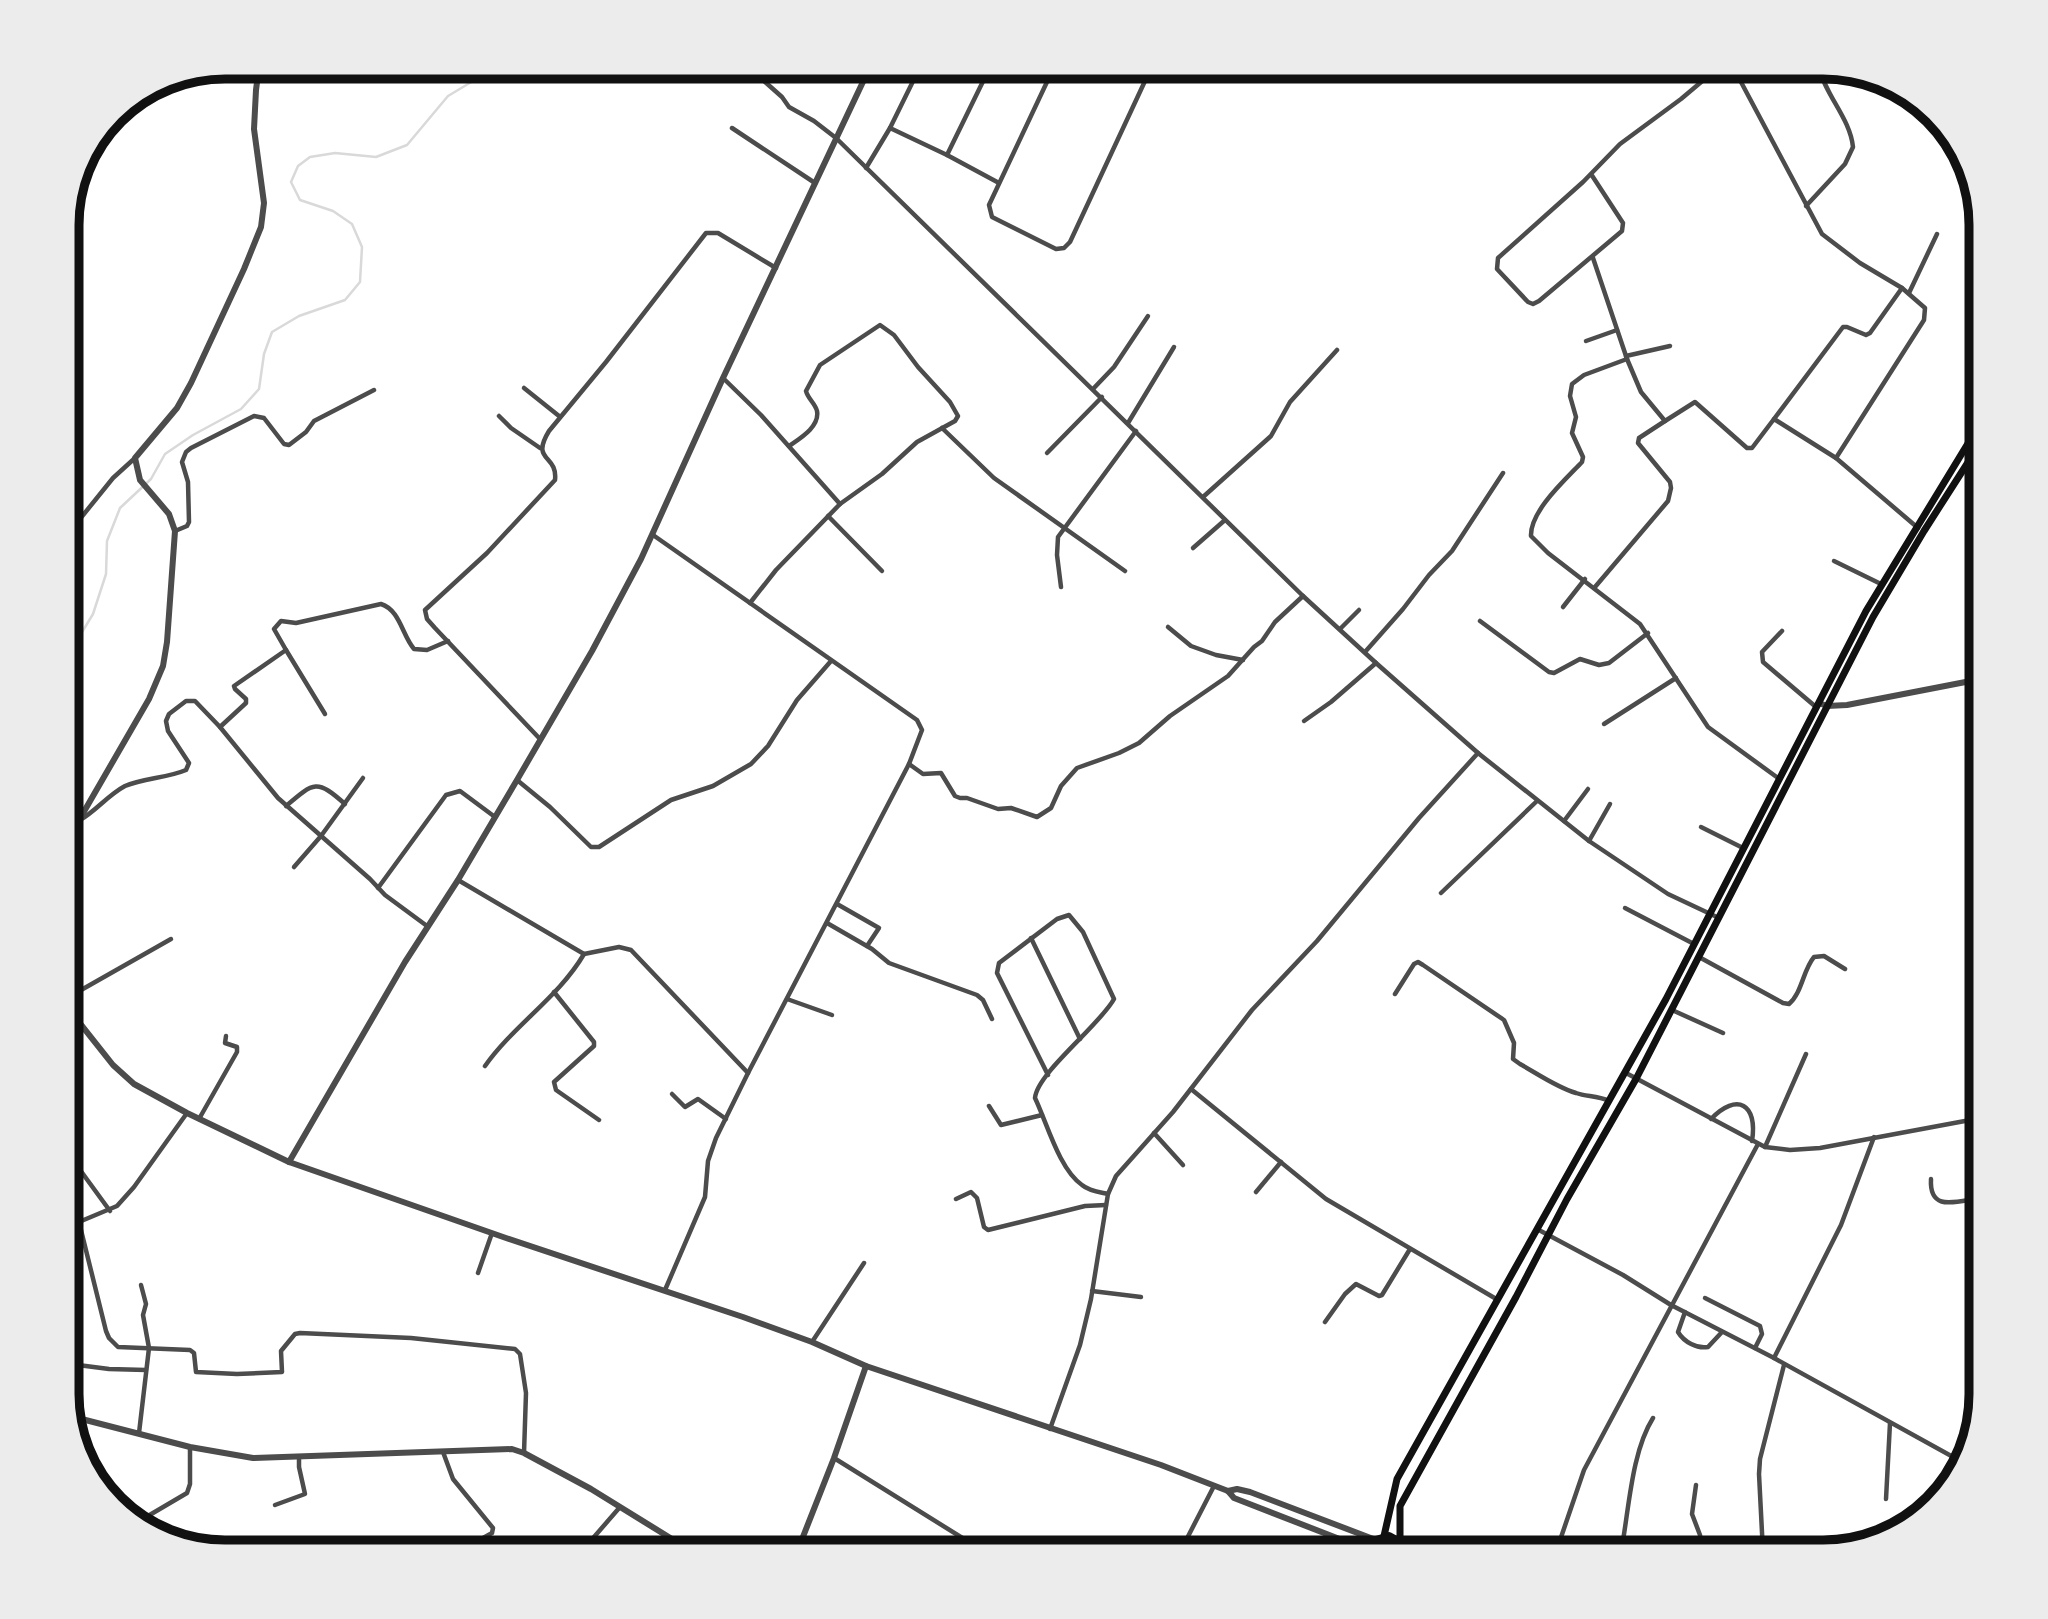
<svg xmlns="http://www.w3.org/2000/svg" width="2048" height="1619" font-family="Montserrat,sans-serif">
<style>
.lines{fill:none;stroke-linecap:round;stroke-linejoin:round}
.stream{stroke:#d9d9d9;stroke-width:2.5}
.minor{stroke:#4c4c4c;stroke-width:4.5}
.tertiary{stroke:#4c4c4c;stroke-width:6}
.secondary{stroke:#111;stroke-width:7}
.trunk{stroke:#111;stroke-width:8}
.rim{fill:none;stroke:#111;stroke-width:9}
</style>
<rect width="100%" height="100%" fill="#fff"/>
<g class="lines">
<polyline class="stream" points="67,657 93,614 106,574 107,541 120,508 151,479 165,454 193,435 241,409 259,389 264,354 272,332 299,316 345,300 360,282 362,247 352,224 333,211 300,200 291,182 298,166 310,157 335,153 376,157 407,145 448,96 473,81 479,67"/>
<g class="minor">
<polyline points="856,67 867,74"/>
<polyline points="1054,67 989,205 992,217 1056,249 1064,248 1070,242 1145,81 1139,70 1132,67"/>
<polyline points="1733,67 1822,234 1860,263 1902,288 1925,308 1924,320 1836,458 1918,528"/>
<polyline points="764,81 782,97 789,107 814,121 836,138 1303,596 1376,663 1478,753 1589,841 1668,894 1719,918"/>
<polyline points="732,128 815,183"/>
<polyline points="890,128 947,155 999,183"/>
<polyline points="947,155 990,67"/>
<polyline points="866,168 890,128 920,67"/>
<polyline points="1591,174 1623,223 1622,231 1539,301 1533,304 1528,302 1497,269 1498,258 1583,182 1620,144 1681,99 1719,67"/>
<path d="M1806,206L1845,164L1853,147C1850,118 1825,95 1819,67"/>
<polyline points="1593,258 1627,359 1641,392 1665,421 1695,402 1747,448 1752,448 1774,419 1836,458"/>
<polyline points="1909,293 1937,234"/>
<polyline points="1586,341 1617,330"/>
<polyline points="1626,356 1670,346"/>
<path d="M1627,359L1584,375L1572,384L1570,396L1576,417L1572,433L1583,457L1582,462C1566,479 1530,511 1531,536L1548,553L1640,624L1708,727L1778,778"/>
<polyline points="723,378 761,415 840,504"/>
<polyline points="524,388 559,416"/>
<polyline points="1093,389 1114,367 1148,316"/>
<polyline points="499,416 511,428 540,448"/>
<polyline points="1774,419 1843,327 1847,327 1866,335 1870,333 1902,288"/>
<polyline points="1128,423 1174,347"/>
<polyline points="942,428 994,478 1125,571"/>
<polyline points="1047,453 1102,397"/>
<polyline points="1203,497 1271,436 1290,402 1337,350"/>
<polyline points="828,516 882,571"/>
<polyline points="175,531 187,526 189,522 188,482 182,462 186,452 191,448 254,416 264,418 284,444 289,445 306,432 314,421 374,390"/>
<polyline points="67,535 113,478 135,458"/>
<polyline points="653,535 917,720 922,730 909,764 748,1073 716,1138 708,1161 705,1197 665,1290"/>
<polyline points="1193,548 1225,520"/>
<polyline points="1834,561 1881,584"/>
<polyline points="1061,587 1057,555 1058,537 1136,431"/>
<polyline points="1595,587 1668,501 1671,488 1670,482 1638,443 1639,438 1665,421"/>
<path d="M750,603L776,570L840,504L882,474L917,442L955,421L958,416L950,402L918,367L894,335L880,325L820,365L806,391C808,399 815,403 817,411C820,427 799,439 789,446"/>
<polyline points="1563,607 1585,579"/>
<polyline points="1480,621 1549,672 1554,673 1580,659 1599,665 1609,663 1648,633"/>
<polyline points="1168,627 1191,646 1216,655 1243,660"/>
<polyline points="1340,629 1359,610"/>
<polyline points="1782,631 1762,652 1763,662 1816,707"/>
<polyline points="286,650 325,714"/>
<polyline points="1365,652 1403,609 1429,575 1452,551 1503,473"/>
<polyline points="1304,721 1331,702 1376,663"/>
<polyline points="1604,724 1676,678"/>
<path d="M220,727L246,703V699L235,689L234,686L286,650L274,629L281,621L296,623L381,604C400,610 402,635 414,649L427,650L448,641"/>
<path d="M540,739L435,628L427,619L425,610L487,553L555,480C558,454 530,462 549,431L606,362L706,233H718L776,268"/>
<polyline points="909,764 923,774 941,773 955,796 960,798 967,798 998,809 1011,808 1037,817 1051,808 1061,786 1077,768 1119,753 1139,743 1170,716 1228,676 1254,647 1262,641 1275,622 1303,596"/>
<polyline points="517,780 550,807 591,847 599,847 671,800 713,786 751,764 768,746 797,700 831,661"/>
<path d="M286,806C314,782 317,779 345,804"/>
<path d="M80,820C96,811 108,795 125,786C144,778 167,778 186,770L189,763L168,731L166,721L169,714L186,701H195L220,727L278,798L370,879L385,895L427,926"/>
<polyline points="1564,821 1588,789"/>
<polyline points="1701,827 1743,848"/>
<polyline points="1589,841 1610,804"/>
<polyline points="294,867 321,836 363,778"/>
<polyline points="458,880 584,954 619,947 631,950 748,1073"/>
<polyline points="378,888 446,795 460,791 495,817"/>
<polyline points="1441,893 1537,801"/>
<polyline points="837,904 879,928 867,946"/>
<polyline points="1625,908 1694,944"/>
<polyline points="827,923 872,949 889,963 977,995 983,1000 992,1019"/>
<polyline points="1031,938 1080,1039"/>
<path d="M1699,957L1783,1003L1789,1004C1802,993 1803,970 1814,957L1824,956L1845,969"/>
<polyline points="554,992 594,1042 594,1046 554,1082 556,1090 599,1120"/>
<path d="M1395,994L1414,964L1418,962L1423,965L1504,1020L1514,1043L1513,1059L1520,1064C1538,1074 1556,1087 1576,1093C1587,1097 1597,1095 1609,1101"/>
<polyline points="67,998 171,939"/>
<polyline points="787,999 832,1015"/>
<polyline points="1672,1010 1723,1033"/>
<polyline points="67,1024 76,1018"/>
<path d="M485,1066C514,1025 559,997 584,954"/>
<polyline points="1626,1073 1765,1147 1790,1150 1820,1148 1981,1118"/>
<path d="M1048,1075L997,973L999,963L1057,919L1069,915L1083,932L1114,999C1100,1025 1037,1073 1035,1098C1047,1123 1059,1169 1082,1185C1089,1191 1099,1192 1108,1194"/>
<polyline points="1191,1089 1326,1199 1498,1300"/>
<polyline points="672,1094 685,1107 698,1099 726,1119"/>
<polyline points="989,1106 1001,1125 1042,1115"/>
<polyline points="1979,1118 1981,1130"/>
<polyline points="199,1119 237,1052 237,1047 225,1043 226,1036"/>
<path d="M1711,1119C1737,1092 1758,1104 1752,1141"/>
<polyline points="1154,1133 1183,1165"/>
<polyline points="1765,1147 1806,1054"/>
<polyline points="67,1152 110,1211"/>
<path d="M1931,1179C1929,1213 1957,1201 1981,1198"/>
<polyline points="1256,1192 1281,1162"/>
<polyline points="956,1199 971,1192 977,1198 984,1227 988,1230 1085,1206 1106,1205"/>
<polyline points="79,1222 106,1331 109,1338 118,1347 190,1350 194,1353 196,1372 237,1374 282,1372 281,1351 295,1334 300,1333 411,1338 515,1349 520,1354 526,1393 524,1453"/>
<polyline points="67,1227 117,1206 134,1187 187,1113"/>
<polyline points="1537,1229 1623,1275 1671,1305 1774,1358 1964,1463"/>
<polyline points="478,1273 492,1233"/>
<polyline points="1092,1291 1141,1297"/>
<polyline points="1705,1298 1760,1326 1762,1334 1755,1348"/>
<path d="M1685,1312L1678,1332C1684,1342 1697,1349 1708,1347L1722,1332"/>
<polyline points="1325,1322 1345,1294 1356,1284 1379,1296 1382,1295 1410,1249"/>
<polyline points="812,1342 864,1263"/>
<polyline points="1774,1358 1841,1225 1874,1137"/>
<polyline points="78,1365 109,1369 146,1370"/>
<polyline points="1050,1429 1080,1345 1091,1299 1108,1194 1116,1176 1173,1112 1252,1010 1317,941 1419,818 1478,753"/>
<polyline points="139,1433 149,1348 143,1315 146,1304 141,1285"/>
<polyline points="443,1452 453,1479 493,1528 492,1533 458,1552"/>
<polyline points="1955,1457 1977,1415"/>
<polyline points="834,1458 985,1552"/>
<polyline points="99,1485 146,1516"/>
<polyline points="1696,1485 1692,1514 1700,1535 1702,1552"/>
<polyline points="1886,1499 1890,1423"/>
<polyline points="275,1505 305,1494 299,1467 299,1457"/>
<polyline points="136,1523 187,1493 190,1484 190,1447"/>
<polyline points="802,1540 820,1552"/>
<polyline points="581,1552 620,1507"/>
<polyline points="1180,1552 1214,1486"/>
<polyline points="1556,1552 1584,1470 1758,1144"/>
<path d="M1621,1552C1629,1511 1631,1453 1653,1418"/>
<polyline points="1763,1552 1759,1474 1760,1459 1784,1365"/>
</g>
<g class="tertiary">
<polyline points="1819,703 1827,706 1847,705 1981,679"/>
<polyline points="67,841 149,699 163,666 167,642 175,531 169,514 140,480 135,458 177,408 191,383 244,269 261,227 264,203 254,129 256,90 259,67"/>
<polyline points="67,1007 113,1065 134,1084 187,1113 289,1162 506,1238 743,1317 812,1342 866,1366 1161,1465 1228,1491 1234,1498 1373,1552"/>
<polyline points="289,1162 405,962 458,880 517,780 592,651 641,559 723,378 870,67"/>
<polyline points="70,1416 190,1447 253,1458 512,1449 524,1453 591,1489 693,1552"/>
<polyline points="1228,1491 1237,1489 1250,1492 1376,1540"/>
<polyline points="797,1552 834,1458 866,1366"/>
</g>
<g class="secondary">
<polyline points="1384,1536 1397,1479 1666,999 1866,611 1981,422"/>
<polyline points="1400,1542 1400,1506 1516,1297 1567,1199 1636,1079 1873,617 1924,531 1981,442"/>
</g>
<polyline class="trunk" points="1373,1552 1376,1540 1389,1536 1400,1542 1402,1552"/>
</g>
<path d="M0 0H2048V1619H0ZM225 79H1823A146 146 0 0 1 1969 225V1394A146 146 0 0 1 1823 1540H225A146 146 0 0 1 79 1394V225A146 146 0 0 1 225 79Z" fill="#ececec" fill-rule="evenodd"/>
<path class="rim" d="M225 79H1823A146 146 0 0 1 1969 225V1394A146 146 0 0 1 1823 1540H225A146 146 0 0 1 79 1394V225A146 146 0 0 1 225 79Z"/>
</svg>
